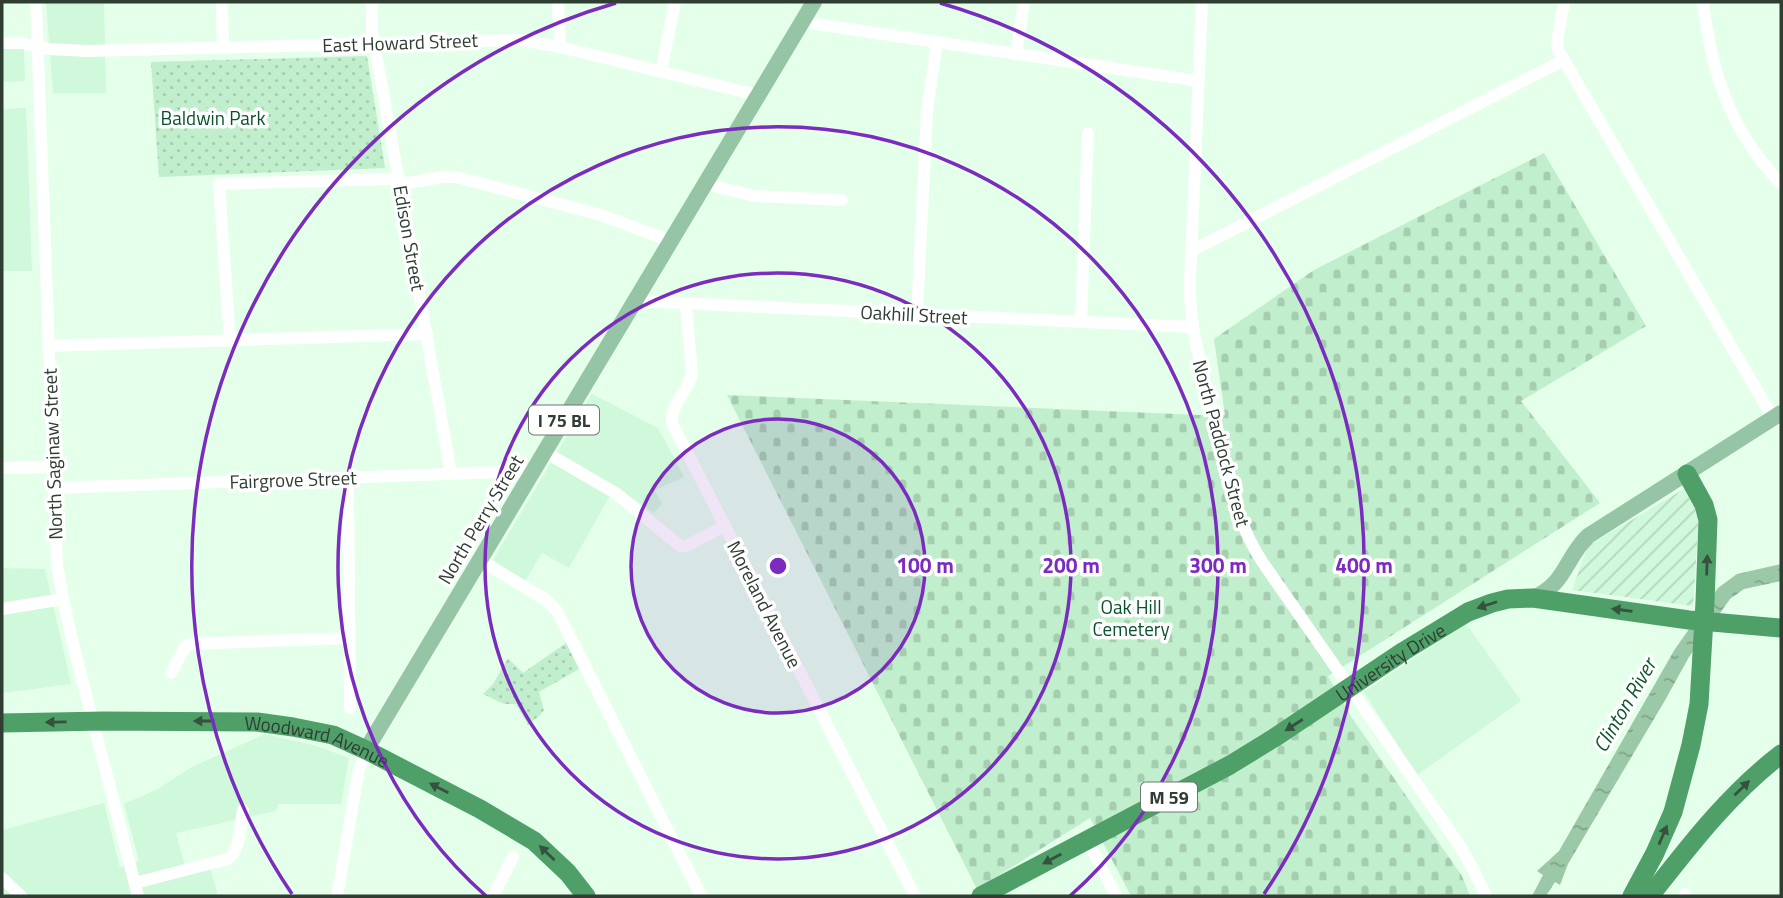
<svg xmlns="http://www.w3.org/2000/svg" width="1783" height="898" font-family="'Titillium Web',sans-serif">
<style>
.built{fill:#d0f8da}
.industrial{fill:url(#industrial-furrows)}
.green{fill:url(#green-dots)}
.cemetery{fill:url(#cemetery-stones)}
.pitch{fill:#c1eecc}
.water{fill:url(#water-ripples)}
.lines{fill:none;stroke-linecap:round;stroke-linejoin:round}
.minor{stroke:#fff;stroke-width:12}
.major{stroke:#95c5a5;stroke-width:16}
.highway{stroke:#4f9f69;stroke-width:19}
.oneway{fill:#36513e}
.ring{fill:none;stroke:#7b2cbf;stroke-width:3.5}
.labels{text-anchor:middle;dominant-baseline:central;stroke-width:7;stroke-linejoin:round;paint-order:stroke}
.shield{fill:#fff;stroke:#6e7770;stroke-width:2}
.shield-label{font-size:18px;font-weight:bold;fill:#303d33}
.street-label{font-size:19px;fill:#303d33;stroke:#fff}
.park-label{font-size:19px;fill:#075229;stroke:#fff}
.water-label{font-size:21px;font-style:italic;fill:#0f572d;stroke:#fff}
.centre{fill:#7b2cbf;stroke:#fff;stroke-width:3.5}
.ring-label{font-size:21px;text-anchor:middle;font-weight:bold;fill:#7b2cbf;stroke:#fff;stroke-width:7;stroke-linejoin:round;paint-order:stroke}
</style>
<defs>
<pattern id="industrial-furrows" width="10" height="10" patternUnits="userSpaceOnUse" patternTransform="scale(1.75)"><rect width="10" height="10" fill="#d0f8da"/><path d="M-1 1l2-2M0 10L10 0M9 11l2-2" fill="none" stroke="#b3d6bc"/></pattern>
<pattern id="green-dots" width="8" height="8" patternUnits="userSpaceOnUse" patternTransform="scale(1.75)"><rect width="8" height="8" fill="#c1eecc"/><path d="M2 2h.1M6 6h.1" fill="none" stroke="#a6cdb0" stroke-width="1.8" stroke-linecap="round"/></pattern>
<pattern id="cemetery-stones" width="16" height="16" patternUnits="userSpaceOnUse" patternTransform="scale(1.75)"><rect width="16" height="16" fill="#c1eecc"/><path d="M2 7V4a2 2 0 0 1 4 0v3zM10 15v-3a2 2 0 0 1 4 0v3z" fill="#a6cdb0"/></pattern>
<pattern id="water-ripples" width="26" height="14" patternUnits="userSpaceOnUse" patternTransform="scale(1.75)"><rect width="26" height="14" fill="#9bc8a7"/><path d="M2 4q2-2 4 0t4 0M15 11q2-2 4 0t4 0" fill="none" stroke="#7fa489"/></pattern>
</defs>
<rect width="100%" height="100%" fill="#e4ffea"/>
<g class="built">
<polygon points="46,2 104,2 106,93 53,93"/>
<polygon points="2,49 24,49 25,81 2,82"/>
<polygon points="26,108 32,271 2,271 2,109"/>
<polygon points="592,394 658,428 684,477 655,490 662,504 654,513 615,487 569,568 542,553 525,581 493,560"/>
<polygon points="2,568 45,569 71,684 2,693"/>
<polygon points="1466,624 1521,701 1417,775 1364,692"/>
<polygon points="265,734 317,746 349,758 341,804 278,804 276,811 176,833 185,866 208,860 218,896 2,896 2,830 104,803 120,868 139,861 124,804 158,789 190,768"/>
</g>
<polygon class="industrial" points="1684,489 1699,516 1693,606 1572,590 1588,546"/>
<g class="green">
<polygon points="367,56 385,168 159,177 151,62"/>
<polygon points="566,643 579,669 539,692 544,710 540,715 528,725 516,704 504,704 483,694 493,684 508,658 523,673"/>
</g>
<polygon class="cemetery" points="1544,153 1646,326 1521,401 1600,503 1328,676 1352,718 1462,876 1470,896 1131,896 1090,818 977,889 727,395 1199,415 1225,415 1214,339 1314,270"/>
<polygon class="pitch" points="236,107 237,135 191,136 190,108"/>
<polygon class="water" points="1781,564 1781,581 1744,589 1730,599 1689,657 1664,702 1568,864 1560,885 1555,882 1546,896 1532,896 1543,875 1537,871 1559,851 1675,649 1718,588 1737,574"/>
<g class="lines">
<g class="minor">
<polyline points="36,2 57,564 63,599 73,644 138,896"/>
<polyline points="222,2 223,47"/>
<polyline points="372,2 372,31 451,473"/>
<polyline points="558,2 560,47"/>
<path d="M1202,2L1190,281C1189,328 1203,374 1215,420C1227,469 1234,520 1263,563L1458,843L1474,871L1486,896"/>
<polyline points="1564,2 1557,42 1558,50 1773,418"/>
<path d="M1703,2C1712,75 1729,128 1781,184"/>
<polyline points="802,22 1199,81"/>
<polyline points="2,43 21,43 49,49 87,51 521,40 560,47 757,95"/>
<polyline points="1016,54 1024,2"/>
<polyline points="661,72 675,2"/>
<polyline points="705,184 754,196 842,200"/>
<polyline points="1191,251 1564,60"/>
<polyline points="635,301 1193,327"/>
<path d="M686,304L692,374C688,391 670,405 672,423L915,896"/>
<polyline points="917,314 927,111 937,42"/>
<polyline points="1081,322 1088,133"/>
<polyline points="230,341 219,184 390,179 409,183 441,177 456,177 598,214 671,241"/>
<polyline points="48,346 427,334"/>
<polyline points="545,452 617,494 680,546 686,546 725,526"/>
<polyline points="2,468 53,467"/>
<polyline points="348,477 350,708"/>
<polyline points="54,488 533,471"/>
<polyline points="480,560 546,600 557,611 701,896"/>
<polyline points="2,609 63,599"/>
<path d="M171,673C176,665 182,648 189,644L349,638"/>
<polyline points="1087,840 1116,896"/>
<polyline points="2,878 21,896"/>
<path d="M135,883L228,859C241,849 240,825 243,810"/>
<polyline points="1685,894 1685,896"/>
<polyline points="337,896 359,770 366,750"/>
<polyline points="493,896 513,857"/>
</g>
<g class="major">
<path d="M1533,598C1566,584 1565,558 1588,536L1781,413"/>
<polyline points="366,750 814,2"/>
</g>
<g class="highway">
<path id="s1" d="M2,723L104,721L257,722L293,727L333,735L366,750L480,809L534,841L568,873L586,896"/>
<path id="s2" d="M981,896L1230,765L1274,738L1404,651L1468,612L1492,603L1508,599L1533,598L1689,620L1781,628"/>
<polyline points="1632,896 1655,853 1673,812 1691,745 1699,704 1705,602 1708,520 1704,505 1687,474"/>
<path d="M1650,896C1690,845 1729,794 1781,754"/>
</g>
</g>
<defs><path id="oneway-solid" d="M-6-.8H1V-3.2L6.5 0L1 3.2V.8H-6Z" transform="scale(1.75)"/></defs>
<g class="oneway">
<use href="#oneway-solid" transform="translate(1707 565) rotate(-88)"/>
<use href="#oneway-solid" transform="translate(1487 605) rotate(162)"/>
<use href="#oneway-solid" transform="translate(1622 610) rotate(-172)"/>
<use href="#oneway-solid" transform="translate(204 721) rotate(180)"/>
<use href="#oneway-solid" transform="translate(56 722) rotate(179)"/>
<use href="#oneway-solid" transform="translate(1294 725) rotate(147)"/>
<use href="#oneway-solid" transform="translate(439 788) rotate(-153)"/>
<use href="#oneway-solid" transform="translate(1742 788) rotate(-44)"/>
<use href="#oneway-solid" transform="translate(1663 835) rotate(-67)"/>
<use href="#oneway-solid" transform="translate(547 853) rotate(-136)"/>
<use href="#oneway-solid" transform="translate(1052 859) rotate(152)"/>
</g>
<circle cx="778" cy="566" r="147" fill="#7b2cbf" fill-opacity=".12"/>
<g class="ring">
<circle cx="778" cy="566" r="147"/>
<circle cx="778" cy="566" r="293"/>
<path d="M486 896A440 440 0 1 1 1070 896"/>
<path d="M292 894A586 586 0 0 1 616 3M940 3A586 586 0 0 1 1264 894"/>
</g>
<g class="labels">
<g class="shield">
<rect x="529" y="405.5" width="70" height="29" rx="5"/>
<rect x="1141" y="782.5" width="56" height="29" rx="5"/>
</g>
<g class="shield-label">
<text x="564" y="420">I 75 BL</text>
<text x="1169" y="797">M 59</text>
</g>
<g class="street-label">
<text transform="translate(400 42) rotate(-2)">East Howard Street</text>
<text transform="translate(410 238) rotate(80)">Edison Street</text>
<text transform="translate(914 314) rotate(3)">Oakhill Street</text>
<text transform="translate(1222 443) rotate(75)">North Paddock Street</text>
<text transform="translate(52 454) rotate(-92)">North Saginaw Street</text>
<text transform="translate(293 479) rotate(-2)">Fairgrove Street</text>
<text transform="translate(480 519) rotate(-59)">North Perry Street</text>
<text transform="translate(765 604) rotate(63)">Moreland Avenue</text>
<text stroke="none"><textPath href="#s2" startOffset="472">University Drive</textPath></text>
<text stroke="none"><textPath href="#s1" startOffset="318">Woodward Avenue</textPath></text>
</g>
<g class="park-label">
<text x="213" y="117">Baldwin Park</text>
<text x="1131" y="606">Oak Hill<tspan x="1131" dy="22">Cemetery</tspan></text>
</g>
<g class="water-label">
<text transform="translate(1624 705) rotate(-60)">Clinton River</text>
</g>
</g>
<circle cx="778" cy="566" r="10" class="centre"/>
<g class="ring-label">
<text x="925" y="573">100 m</text>
<text x="1071" y="573">200 m</text>
<text x="1218" y="573">300 m</text>
<text x="1364" y="573">400 m</text>
</g>
<rect width="1783" height="898" fill="none" stroke="#303d33" stroke-width="7"/>
</svg>
